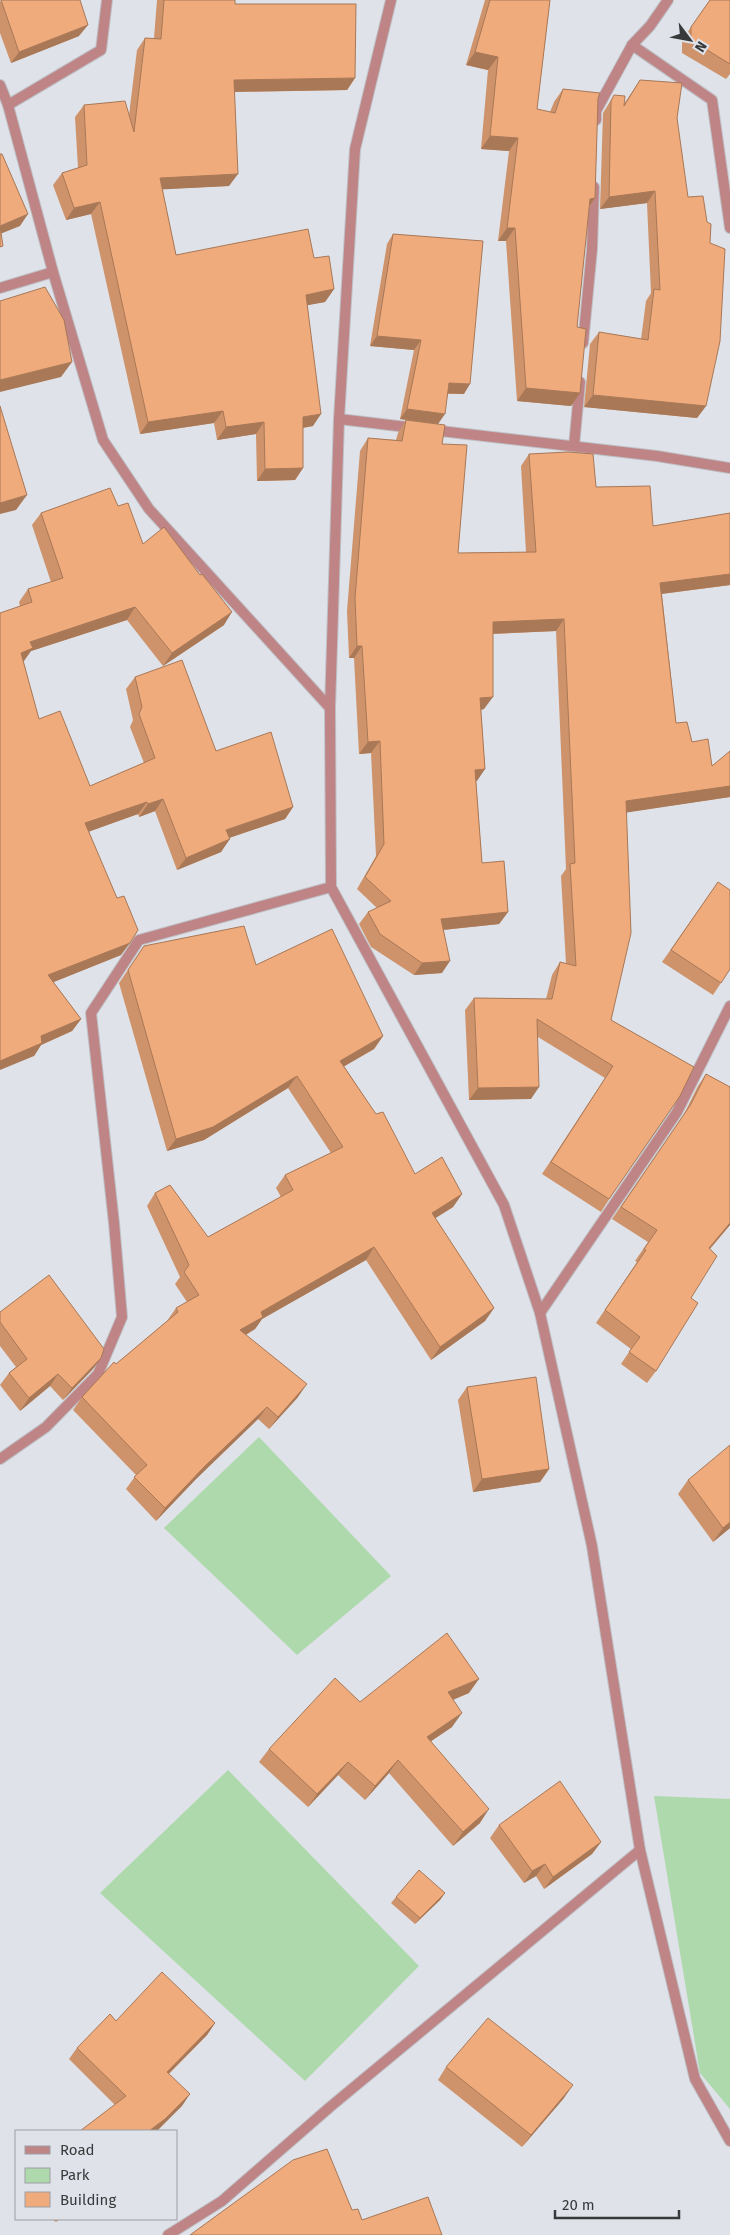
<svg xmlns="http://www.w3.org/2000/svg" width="730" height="2235" font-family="'Fira Sans',sans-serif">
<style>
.green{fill:#aed9ac}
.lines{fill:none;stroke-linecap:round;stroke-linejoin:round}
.service-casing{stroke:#bec0c5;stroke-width:12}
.minor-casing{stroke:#bec0c5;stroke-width:12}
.service{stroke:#bf8486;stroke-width:10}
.minor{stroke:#bf8486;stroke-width:10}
.wall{fill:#ce936b}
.shaded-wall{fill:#a87857}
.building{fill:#f0ab7c;stroke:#a87857}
</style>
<rect width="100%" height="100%" fill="#dfe2e8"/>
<g class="green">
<polygon points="259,1437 391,1576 297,1655 164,1528"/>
<polygon points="228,1770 419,1966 305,2081 100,1893"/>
<polygon points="654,1796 730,1799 730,2109 700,2073"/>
</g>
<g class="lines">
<defs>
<g id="service">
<polyline points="596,120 596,111 632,45"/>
<polyline points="583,343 592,249 594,187"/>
<polyline points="574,446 580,382"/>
</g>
<g id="minor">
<polyline points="668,0 650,26 632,45 712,100 730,228"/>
<polyline points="0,85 8,105 53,272 103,440 149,509 330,708"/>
<polyline points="8,105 101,50 107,0"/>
<polyline points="0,288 53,272"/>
<polyline points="339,419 415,428"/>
<polyline points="432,430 657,456 730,468"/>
<polyline points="331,887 504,1205 540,1313 592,1546 640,1850 695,2079 730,2141"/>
<polyline points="540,1313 677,1112 730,1006"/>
<polyline points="0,1459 46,1427 98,1374 122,1317 114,1223 91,1013 139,940 331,887 330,708 339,419 355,149 391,0"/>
<polyline points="168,2235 222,2201 330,2107 640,1850"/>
</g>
</defs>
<use href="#service" class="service-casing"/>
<use href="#minor" class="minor-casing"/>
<use href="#service" class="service"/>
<use href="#minor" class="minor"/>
</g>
<g class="wall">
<polygon points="1,0 79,36 11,63 0,33 0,2"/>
<polygon points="157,0 235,0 235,4 355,78 347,90 234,92 229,186 162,189 176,255 314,258 334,289 325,302 307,305 313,426 303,428 303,468 295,480 257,481 256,434 217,440 214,423 140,434 91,214 66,220 53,185 62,173 78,168 75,117 84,105 129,115 137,50 145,38 154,38"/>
<polygon points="485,0 550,0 537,109 550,112 554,102 563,89 598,98 595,198 589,208 577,327 580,393 571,406 517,401 506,241 498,241 509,151 481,149 488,70 466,65"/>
<polygon points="710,0 730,0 730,74 726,79 682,53 682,40"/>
<polygon points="640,80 677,118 706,406 697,418 584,407 590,344 599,332 641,339 646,301 651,293 647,203 600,209 603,113 614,95 624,104"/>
<polygon points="393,234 464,394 448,394 438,424 400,419 414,350 370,346 387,244"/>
<polygon points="406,420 442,444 458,553 526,552 521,466 529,454 596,487 653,526 730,513 730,585 662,594 676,723 712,766 730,751 730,797 626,812 611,1020 694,1067 601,1212 542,1174 605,1078 538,1037 531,1099 469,1100 465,1010 474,998 546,999 552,975 560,962 566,964 561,876 566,869 556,631 493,634 484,709 481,710 485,769 476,781 482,863 508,912 499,924 443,930 442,973 414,975 371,947 359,924 368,912 377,908 357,889 376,856 371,753 359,754 354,658 349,658 347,611 360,451 368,438 396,440 398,433"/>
<polygon points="118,506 143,544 224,625 163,666 127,620 31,651 23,661 39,719 90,786 144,763 130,727 133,720 126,689 135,677 216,751 293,807 285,819 229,838 221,852 177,870 155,811 139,817 138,814 89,831 121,955 53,982 81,1019 72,1031 41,1045 34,1056 20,606 19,602 28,589 51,582 32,525 41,513"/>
<polygon points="718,882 730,969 713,995 662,962"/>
<polygon points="144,946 256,965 383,1036 374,1049 344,1066 415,1174 462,1194 453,1207 435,1218 494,1308 485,1321 431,1360 366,1260 262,1319 255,1329 246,1335 298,1397 269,1429 258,1419 196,1479 156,1521 126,1489 136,1475 73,1410 82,1397 116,1364 167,1321 176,1308 187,1302 175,1284 180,1277 147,1206 155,1193 208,1237 281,1197 276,1188 285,1175 331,1153 288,1088 204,1140 167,1151 119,983"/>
<polygon points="706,1074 730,1087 730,1225 710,1249 691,1298 656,1371 647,1383 621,1364 631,1349 596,1323 637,1262 635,1261 648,1242 612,1219 683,1116 698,1086"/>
<polygon points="0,1312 101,1358 92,1370 63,1400 50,1386 20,1411 0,1385 9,1373 16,1367 0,1346"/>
<polygon points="467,1387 549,1469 540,1482 473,1492 458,1400"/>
<polygon points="688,1480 730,1528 713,1542 678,1494"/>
<polygon points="469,1693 453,1699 452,1727 431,1741 480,1823 453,1846 389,1773 365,1800 338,1775 308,1807 259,1762 269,1749 360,1702"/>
<polygon points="499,1825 601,1842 592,1854 544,1889 536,1876 524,1883 490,1838"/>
<polygon points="445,1893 440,1900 415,1924 391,1903 396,1897"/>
<polygon points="215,2023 207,2035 169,2074 182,2106 115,2105 69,2059 77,2048"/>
<polygon points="446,2067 564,2098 522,2147 438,2080"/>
<polygon points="52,2219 60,2219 56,2222"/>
</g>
<g class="shaded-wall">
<polygon points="88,25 79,36 11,63 19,52"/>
<polygon points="475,52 498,57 488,70 466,65"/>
<polygon points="355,78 347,90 225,92 234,80"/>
<polygon points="490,136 518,138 509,151 481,149"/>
<polygon points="238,174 229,186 151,190 160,178"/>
<polygon points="655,191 647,203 600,209 609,197"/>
<polygon points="595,198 586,211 590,199"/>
<polygon points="100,202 91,214 66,220 74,208"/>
<polygon points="28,214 20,226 0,234 0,226"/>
<polygon points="507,228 515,228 506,241 498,241"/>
<polygon points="334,289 325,302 298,307 306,295"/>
<polygon points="377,336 421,340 414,350 370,346"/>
<polygon points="72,362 61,377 0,392 0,380"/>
<polygon points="449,383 470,384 464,394 442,393"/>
<polygon points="526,388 580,393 571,406 517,401"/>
<polygon points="593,395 706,406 697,418 584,407"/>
<polygon points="407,409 445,414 438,424 400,419"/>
<polygon points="223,411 214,423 140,434 148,422"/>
<polygon points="321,414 313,426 295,429 303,417"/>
<polygon points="264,422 256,434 217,440 226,427"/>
<polygon points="303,468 295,480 257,481 265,469"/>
<polygon points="27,495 16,510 0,514 0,503"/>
<polygon points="730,574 730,585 652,595 660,583"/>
<polygon points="135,607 127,620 31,651 24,661 12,666 30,642"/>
<polygon points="232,612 224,625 163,666 172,653"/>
<polygon points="564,619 556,631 485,634 493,622"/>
<polygon points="357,646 362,646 354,658 349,658"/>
<polygon points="493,697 484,709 471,711 480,698"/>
<polygon points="380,741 371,753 359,754 368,742"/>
<polygon points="485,769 477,781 466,782 475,770"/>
<polygon points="730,786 730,797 617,814 626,801"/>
<polygon points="163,799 155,811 139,817 148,804"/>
<polygon points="147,802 138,814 77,836 85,823"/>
<polygon points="293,807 285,819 217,842 226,830"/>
<polygon points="230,839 221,852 177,870 186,858"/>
<polygon points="508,912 499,924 432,931 441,919"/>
<polygon points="130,943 121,955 39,988 48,975"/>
<polygon points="450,961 442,973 414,975 422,963"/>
<polygon points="81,1019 72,1031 41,1045 34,1056 0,1070 0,1061 41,1036"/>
<polygon points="383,1036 374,1049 331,1074 340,1061"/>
<polygon points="297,1076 288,1088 204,1140 167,1151 176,1139"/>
<polygon points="539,1087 531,1099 469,1100 478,1088"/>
<polygon points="462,1194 453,1207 423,1226 432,1213"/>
<polygon points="730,1223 730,1225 700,1260 709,1248"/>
<polygon points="374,1247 366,1260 262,1319 255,1329 231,1343 240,1330 261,1312"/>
<polygon points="494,1308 485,1321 431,1360 440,1347"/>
<polygon points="101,1358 92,1370 63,1400 72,1388"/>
<polygon points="58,1374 50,1386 20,1411 29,1398"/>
<polygon points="307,1384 298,1397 269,1429 278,1417"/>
<polygon points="267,1407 258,1419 196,1479 156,1521 165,1508 205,1466"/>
<polygon points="549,1469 540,1482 473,1492 482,1479"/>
<polygon points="730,1522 730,1528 713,1542 723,1528"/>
<polygon points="479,1679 469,1693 439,1706 448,1692"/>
<polygon points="462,1713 452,1727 418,1750 427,1737"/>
<polygon points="398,1760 389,1773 365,1800 375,1786"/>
<polygon points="348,1762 338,1775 308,1807 317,1794"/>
<polygon points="489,1809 480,1823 453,1846 463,1832"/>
<polygon points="601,1842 592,1854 544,1889 553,1877"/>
<polygon points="545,1864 536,1876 524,1883 532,1871"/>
<polygon points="445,1893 440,1900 415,1924 420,1918"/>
<polygon points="215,2023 207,2035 159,2083 167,2072"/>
<polygon points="573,2085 564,2098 522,2147 531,2135"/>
<polygon points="190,2094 182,2106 157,2131 149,2131"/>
</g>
<g class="building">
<polygon points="1,0 80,0 88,25 19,52"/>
<polygon points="164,0 235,0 235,4 356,4 355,78 234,80 238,174 160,178 176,255 308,229 314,258 329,256 334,289 306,295 321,414 303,417 303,468 265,469 264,422 226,427 223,411 148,422 100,202 74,208 62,173 87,165 84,105 125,101 134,132 145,38 161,39"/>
<polygon points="490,0 550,0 537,109 555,113 563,89 600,93 598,98 595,198 590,199 577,327 586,329 580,393 526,388 515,228 507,228 518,138 490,136 498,57 475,52"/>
<polygon points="710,0 730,0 730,64 691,40 691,27"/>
<polygon points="640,80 682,83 677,118 688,197 703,196 707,222 711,224 710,243 725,249 720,341 706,406 593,395 599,332 648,340 654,289 660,290 655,191 609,197 611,101 614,95 625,96 624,106"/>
<polygon points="0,154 2,154 28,214 0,226"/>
<polygon points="0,226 3,246 0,247"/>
<polygon points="393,234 483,241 470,384 449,383 445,414 407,409 421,340 377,336"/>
<polygon points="45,287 64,320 72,362 0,380 0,301"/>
<polygon points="0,406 27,495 0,503"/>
<polygon points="406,420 445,425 442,444 467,445 458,553 536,552 529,454 568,452 593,454 596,487 650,486 653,526 730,513 730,574 660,583 676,723 687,722 692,742 708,739 712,766 730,751 730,786 626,801 631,933 611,1020 694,1067 680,1096 609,1199 551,1162 613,1066 537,1019 539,1087 478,1088 474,998 552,999 560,962 576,966 570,864 575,863 564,619 493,622 493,697 480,698 485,769 475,770 482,863 504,861 508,912 441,919 450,961 422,963 380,934 368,912 391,901 365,877 384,844 380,741 368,742 362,646 357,646 355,598 368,438 402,441"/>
<polygon points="110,488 118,506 128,503 143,544 164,527 200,575 202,574 232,612 172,653 135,607 30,642 33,648 21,653 39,719 60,711 90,786 155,758 139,714 142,707 135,677 182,660 216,751 271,732 293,807 226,830 230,839 186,858 163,799 148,804 147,802 85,823 117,898 124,896 138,930 130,943 48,975 81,1019 41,1036 42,1043 0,1061 0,613 32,602 28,589 63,578 41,513"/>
<polygon points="718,882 730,890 730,969 721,983 671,950"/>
<polygon points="244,926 256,965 332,929 383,1036 340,1061 376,1114 383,1112 415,1174 442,1157 462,1194 432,1213 494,1308 440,1347 374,1247 261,1312 263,1317 240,1330 307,1384 278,1417 267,1407 205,1466 165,1508 134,1477 147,1465 82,1397 114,1362 116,1364 178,1312 176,1308 199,1295 184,1272 189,1265 155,1193 170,1185 208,1237 293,1190 285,1175 343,1147 297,1076 213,1127 176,1139 128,970 144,946"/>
<polygon points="706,1074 730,1087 730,1223 709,1248 717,1256 691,1298 698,1303 656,1371 629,1352 640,1337 605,1310 646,1250 644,1249 657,1230 621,1207 691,1104"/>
<polygon points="49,1275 104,1349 101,1358 72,1388 58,1374 29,1398 9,1373 27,1359 0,1322 0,1312"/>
<polygon points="536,1377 549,1469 482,1479 467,1387"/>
<polygon points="730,1445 730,1522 723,1528 688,1480"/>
<polygon points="447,1633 479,1679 448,1692 462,1713 427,1737 489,1809 463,1832 398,1760 375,1786 348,1762 317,1794 269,1749 335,1678 360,1702"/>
<polygon points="560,1781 601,1842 553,1877 545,1864 532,1871 499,1825"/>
<polygon points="419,1870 445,1893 420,1918 396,1897"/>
<polygon points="162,1972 215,2023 167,2072 190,2094 165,2119 149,2131 80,2131 126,2096 77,2048 110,2014 116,2021"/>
<polygon points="488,2018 573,2085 531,2135 446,2067"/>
<polygon points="327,2149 352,2210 358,2209 362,2220 428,2197 442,2235 190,2235 293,2160"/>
</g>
<rect x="15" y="2130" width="162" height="90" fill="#dfe2e8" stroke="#9c9ea3"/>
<rect x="25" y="2146" width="25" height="8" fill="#bf8486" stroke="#9c9ea3"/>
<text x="60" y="2155" font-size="15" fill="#38393b">Road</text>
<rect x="25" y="2168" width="25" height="15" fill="#aed9ac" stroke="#9c9ea3"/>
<text x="60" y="2180" font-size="15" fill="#38393b">Park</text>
<rect x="25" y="2192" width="25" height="15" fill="#f0ab7c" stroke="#9c9ea3"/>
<text x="60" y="2205" font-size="15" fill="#38393b">Building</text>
<g transform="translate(690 40) rotate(122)" stroke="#dfe2e8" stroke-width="4" paint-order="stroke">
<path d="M0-4L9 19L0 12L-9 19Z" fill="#38393b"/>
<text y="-8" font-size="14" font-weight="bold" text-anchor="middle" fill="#38393b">N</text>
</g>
<path d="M555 2210v8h124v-8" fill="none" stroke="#38393b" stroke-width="2.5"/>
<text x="562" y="2210" font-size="15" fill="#38393b" stroke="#dfe2e8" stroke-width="4" paint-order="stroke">20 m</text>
</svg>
